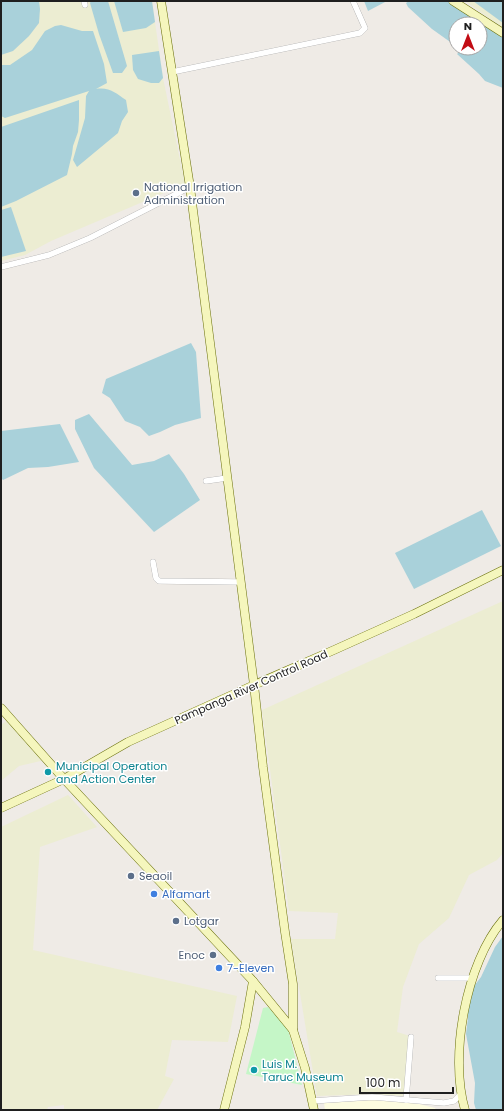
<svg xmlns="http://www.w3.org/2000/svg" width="504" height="1111" font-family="Poppins,sans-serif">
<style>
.education{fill:#fdfce0}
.farmland{fill:#ecedd2}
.park{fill:#c5f6c7}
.water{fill:#a9d1da}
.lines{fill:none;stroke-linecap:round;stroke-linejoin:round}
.street-casing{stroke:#a3a3a3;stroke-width:6}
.secondary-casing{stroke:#6a700b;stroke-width:9}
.street{stroke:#fff;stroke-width:5.5}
.secondary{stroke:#f5f6bd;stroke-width:8}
.service-dot{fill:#5c6f8a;stroke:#fff;stroke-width:1.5}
.culture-dot{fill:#0f9aa8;stroke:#fff;stroke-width:1.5}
.shop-dot{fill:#3f7fe0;stroke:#fff;stroke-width:1.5}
.labels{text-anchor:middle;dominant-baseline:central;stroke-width:3;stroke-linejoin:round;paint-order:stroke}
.service-label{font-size:11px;fill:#4e5e75;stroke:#fff;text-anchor:start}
.street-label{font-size:11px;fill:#1f1f1f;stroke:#fff}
.culture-label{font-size:11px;fill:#0d838f;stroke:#fff;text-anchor:start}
.shop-label{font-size:11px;fill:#366cbe;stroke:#fff;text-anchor:start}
</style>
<rect width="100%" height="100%" fill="#efebe6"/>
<polygon class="education" points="378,1100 415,1103 435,1108 436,1110 325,1110 324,1103"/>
<g class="farmland">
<polygon points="1,1 152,1 163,78 185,184 51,241 25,255 1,261"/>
<polygon points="465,1 503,1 503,28"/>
<polygon points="503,601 503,853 497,860 469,875 449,918 419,944 403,987 397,1032 410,1036 404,1096 373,1094 317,1096 291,939 335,939 338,913 289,911 262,710"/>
<polygon points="11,718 45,760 19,766 1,781 1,725"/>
<polygon points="68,795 97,827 40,847 33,950 237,996 228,1042 172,1040 165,1076 174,1079 157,1110 64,1110 64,1105 48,1107 47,1110 1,1110 1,827"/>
</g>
<polygon class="park" points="268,1007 288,1029 302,1085 246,1074 263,1008"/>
<g class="water">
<polygon points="1,1 39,1 40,9 39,23 29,36 13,51 1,55"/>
<polygon points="91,1 108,1 127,66 122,73 113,73 99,34 90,3"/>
<polygon points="114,1 152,1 155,22 146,28 123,32"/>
<polygon points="364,1 387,1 368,11"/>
<polygon points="409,1 451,1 477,19 479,24 456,24 456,42 453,44 432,29 408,7 406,3"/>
<polygon points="473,1 503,1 503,23"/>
<path d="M61,25L82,31H93L104,64L107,83L96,89C110,87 115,93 126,100L128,112L122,121L118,133L77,167L73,160L85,118L86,96L89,91L5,118L1,116V65H10L32,50L45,31L55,26Z"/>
<polygon points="486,25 503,38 503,88 485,81 479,74 457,54 463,48 480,48 480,31"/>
<polygon points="159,51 163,78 159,83 151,83 138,79 133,70 132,55"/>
<polygon points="79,100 79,120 78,132 73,146 72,154 67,175 16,201 1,207 1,127"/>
<polygon points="11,207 26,251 1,257 1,210"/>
<polygon points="191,343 196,352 201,418 175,425 160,432 149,436 140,427 125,421 110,398 102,393 106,379"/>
<polygon points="89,414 132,465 154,461 169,454 184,474 200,500 154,532 94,468 75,429 75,420"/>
<polygon points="60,424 79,462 48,467 28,468 3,480 1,478 1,431"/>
<polygon points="482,510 501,546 414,589 395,553"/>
<polygon points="503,936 503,1110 476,1110 474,1103 475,1083 466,1034 468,1018 468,1001 471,990 481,977 495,947"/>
</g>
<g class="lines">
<defs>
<g id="street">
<polyline points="84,1 85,5"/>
<polyline points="172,72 360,33 365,28 353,1"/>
<polyline points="1,267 49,255 90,238 190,187"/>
<polyline points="206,481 227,478"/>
<polyline points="153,562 156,578 159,581 240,582"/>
<polyline points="438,978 472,978"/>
<polyline points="406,1100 411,1037"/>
<polyline points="312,1101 372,1097 444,1103 454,1101 460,1095"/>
</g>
<g id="secondary">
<polyline points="161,1 190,187 254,685 263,767 285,932 293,984 293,1030 305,1068 314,1110"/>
<polyline points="453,1 503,33"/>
<polyline points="1,708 64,779 253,981 245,1027 224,1110"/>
<polyline points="1,808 64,779 128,742 254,685 334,650 414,614 503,570"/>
<polyline points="253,981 293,1030"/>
<path d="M465,1110C449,1056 466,963 503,920"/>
</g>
</defs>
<use href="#street" class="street-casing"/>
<use href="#secondary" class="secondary-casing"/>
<use href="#street" class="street"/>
<use href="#secondary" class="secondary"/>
</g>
<g class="service-dot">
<circle cx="136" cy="193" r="4"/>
<circle cx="131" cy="876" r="4"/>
<circle cx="176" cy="921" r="4"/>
<circle cx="213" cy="955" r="4"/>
</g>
<g class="culture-dot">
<circle cx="48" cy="772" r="4"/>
<circle cx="254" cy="1070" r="4"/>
</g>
<g class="shop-dot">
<circle cx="154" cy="894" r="4"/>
<circle cx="219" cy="968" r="4"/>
</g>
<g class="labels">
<g class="service-label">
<text x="144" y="187">National Irrigation<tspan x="144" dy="13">Administration</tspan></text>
<text x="139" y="876">Seaoil</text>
<text x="184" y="921">Lotgar</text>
<text x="205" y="955" text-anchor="end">Enoc</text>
</g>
<g class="street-label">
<text transform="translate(251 687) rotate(-24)">Pampanga River Control Road</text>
</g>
<g class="culture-label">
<text x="56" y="766">Municipal Operation<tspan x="56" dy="13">and Action Center</tspan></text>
<text x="262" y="1064">Luis M.<tspan x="262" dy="13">Taruc Museum</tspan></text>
</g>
<g class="shop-label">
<text x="162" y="894">Alfamart</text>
<text x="227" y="968">7-Eleven</text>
</g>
</g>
<rect width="504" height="1111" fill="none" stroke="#1f1f1f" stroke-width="4"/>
<g transform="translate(468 36)"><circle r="19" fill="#ffffff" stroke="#a5a5a5"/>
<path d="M0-3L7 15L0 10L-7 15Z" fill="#c20c14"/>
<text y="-6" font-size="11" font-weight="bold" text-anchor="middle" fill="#1f1f1f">N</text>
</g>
<path d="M360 1087v6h93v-6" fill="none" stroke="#1f1f1f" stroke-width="2"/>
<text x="366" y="1087" font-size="12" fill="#1f1f1f" stroke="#ffffff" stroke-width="3" paint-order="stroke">100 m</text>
</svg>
